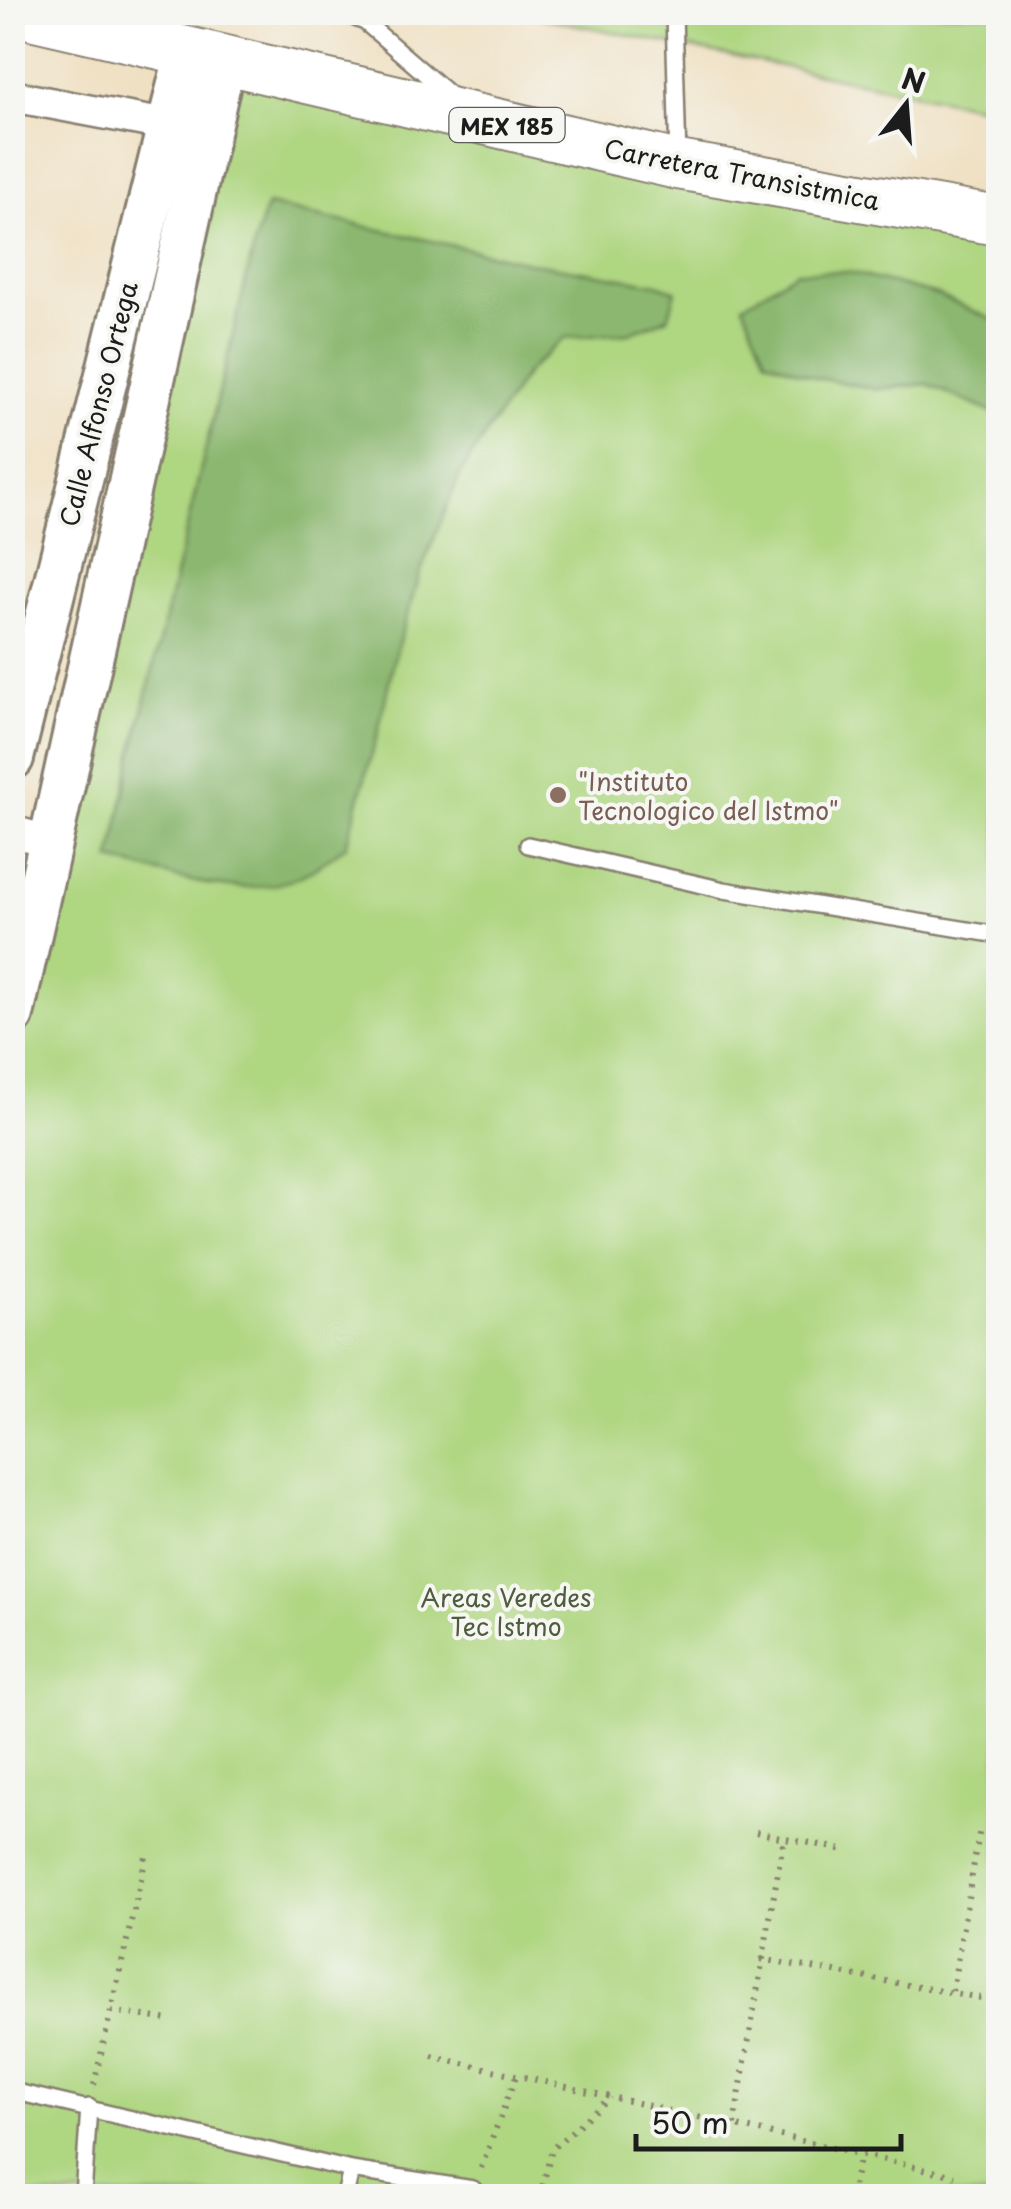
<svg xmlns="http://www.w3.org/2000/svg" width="1011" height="2209" font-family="'Playpen Sans',sans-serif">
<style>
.green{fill:#afd681;stroke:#66794e;stroke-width:2.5}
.forest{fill:#8bb76f;stroke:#546a46;stroke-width:2.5}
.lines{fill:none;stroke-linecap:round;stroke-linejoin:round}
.lane-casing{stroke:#867e6e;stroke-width:20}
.street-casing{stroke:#867e6e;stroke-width:35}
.secondary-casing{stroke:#867e6e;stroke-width:48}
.primary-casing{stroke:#867e6e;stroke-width:52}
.path{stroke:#867e6e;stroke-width:6;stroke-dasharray:2.5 8;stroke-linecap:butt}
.lane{stroke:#fff;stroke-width:15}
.street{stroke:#fff;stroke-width:30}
.secondary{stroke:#fff;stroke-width:42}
.primary{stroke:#fff;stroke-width:48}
.education-dot{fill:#8d6e63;stroke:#f6f6f2;stroke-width:4}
.labels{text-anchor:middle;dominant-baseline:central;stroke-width:8;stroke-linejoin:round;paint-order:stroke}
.shield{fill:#f6f6f2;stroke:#5d5d5c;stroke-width:2.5}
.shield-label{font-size:22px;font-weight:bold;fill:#1c1c1c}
.street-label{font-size:25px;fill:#1c1c1c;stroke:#f6f6f2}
.education-label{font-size:25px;fill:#785e54;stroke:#f6f6f2;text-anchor:start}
.park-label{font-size:25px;fill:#4f5d3f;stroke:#f6f6f2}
</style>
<rect width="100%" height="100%" fill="#f6f6f2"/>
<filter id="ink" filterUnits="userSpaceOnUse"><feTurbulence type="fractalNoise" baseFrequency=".01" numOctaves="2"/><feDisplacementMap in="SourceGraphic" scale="20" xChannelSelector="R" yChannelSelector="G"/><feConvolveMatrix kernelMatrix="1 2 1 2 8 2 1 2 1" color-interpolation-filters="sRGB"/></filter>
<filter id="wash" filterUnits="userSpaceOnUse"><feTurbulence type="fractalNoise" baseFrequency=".0048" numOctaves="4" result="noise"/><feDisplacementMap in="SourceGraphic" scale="40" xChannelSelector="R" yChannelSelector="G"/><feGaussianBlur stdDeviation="2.25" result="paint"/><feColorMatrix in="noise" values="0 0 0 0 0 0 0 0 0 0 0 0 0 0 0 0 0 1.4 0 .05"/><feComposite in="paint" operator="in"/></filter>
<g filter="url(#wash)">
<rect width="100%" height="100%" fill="#efdfc0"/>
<g class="green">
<polygon points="518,13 998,13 998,110"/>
<polygon points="224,60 998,227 998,2196 13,2196 13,1026"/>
</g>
<g class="forest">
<path d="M267,205L528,262L657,284L676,291L668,318L629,333L564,338L527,372L461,472L420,573L395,655L378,732L346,846C332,855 317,868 301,876C242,904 170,874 111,860L134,748L257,234Z"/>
<polygon points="797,271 848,272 937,295 998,322 998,415 927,384 877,389 817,378 766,359 743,305"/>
</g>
</g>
<g filter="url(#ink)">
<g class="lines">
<defs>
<g id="lane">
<polyline points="340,12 365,22 452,97"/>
<polyline points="674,12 678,161"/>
<polyline points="528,845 724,890 998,935"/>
<polyline points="12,2091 351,2170 473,2189 479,2196"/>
<polyline points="83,2196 89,2107"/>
<polyline points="345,2196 351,2170"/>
</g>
<g id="street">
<polyline points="12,96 166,125"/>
<polyline points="12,831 50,842"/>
</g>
<g id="secondary">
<polyline points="12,758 187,52"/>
<polyline points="12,1015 224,60"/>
</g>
<polyline id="primary" points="18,12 678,165 998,221"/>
</defs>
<use href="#lane" class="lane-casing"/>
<use href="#street" class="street-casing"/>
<use href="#secondary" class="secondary-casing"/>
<use href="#primary" class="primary-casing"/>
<g class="path">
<polyline points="756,1832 844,1850"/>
<polyline points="761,1959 998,2001"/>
<polyline points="952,1991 980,1828"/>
<polyline points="111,2011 169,2020"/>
<polyline points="432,2056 955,2176"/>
<polyline points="94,2085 146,1857"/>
<polyline points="734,2125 784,1837"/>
<polyline points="481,2168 516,2076"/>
<polyline points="540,2196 552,2149 610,2097"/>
<polyline points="851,2196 860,2155"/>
</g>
<use href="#lane" class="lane"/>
<use href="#street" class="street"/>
<use href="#secondary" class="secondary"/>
<use href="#primary" class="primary"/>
</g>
</g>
<circle class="education-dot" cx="558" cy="795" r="10"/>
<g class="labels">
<rect class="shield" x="449.5" y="108" width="115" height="34" rx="8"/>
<g class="shield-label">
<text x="507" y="125">MEX 185</text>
</g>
<g class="street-label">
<text transform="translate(742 174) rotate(11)">Carretera Transistmica</text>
<text transform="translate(98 404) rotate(-76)">Calle Alfonso Ortega</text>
</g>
<g class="education-label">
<text x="578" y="781">"Instituto<tspan x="578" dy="29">Tecnologico del Istmo"</tspan></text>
</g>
<g class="park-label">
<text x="506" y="1597">Areas Veredes<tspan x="506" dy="29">Tec Istmo</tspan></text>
</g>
</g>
<rect width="1011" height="2209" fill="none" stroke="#f6f6f2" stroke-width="50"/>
<g transform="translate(906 105) rotate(17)" stroke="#f6f6f2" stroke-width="8" paint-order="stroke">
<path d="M0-8L18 38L0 25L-18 38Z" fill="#1c1c1c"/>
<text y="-15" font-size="28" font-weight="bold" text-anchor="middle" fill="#1c1c1c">N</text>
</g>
<path d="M636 2134v15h265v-15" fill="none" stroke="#1c1c1c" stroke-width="5"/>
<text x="651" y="2134" font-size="30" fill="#1c1c1c" stroke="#f6f6f2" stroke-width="8" paint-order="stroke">50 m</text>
</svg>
